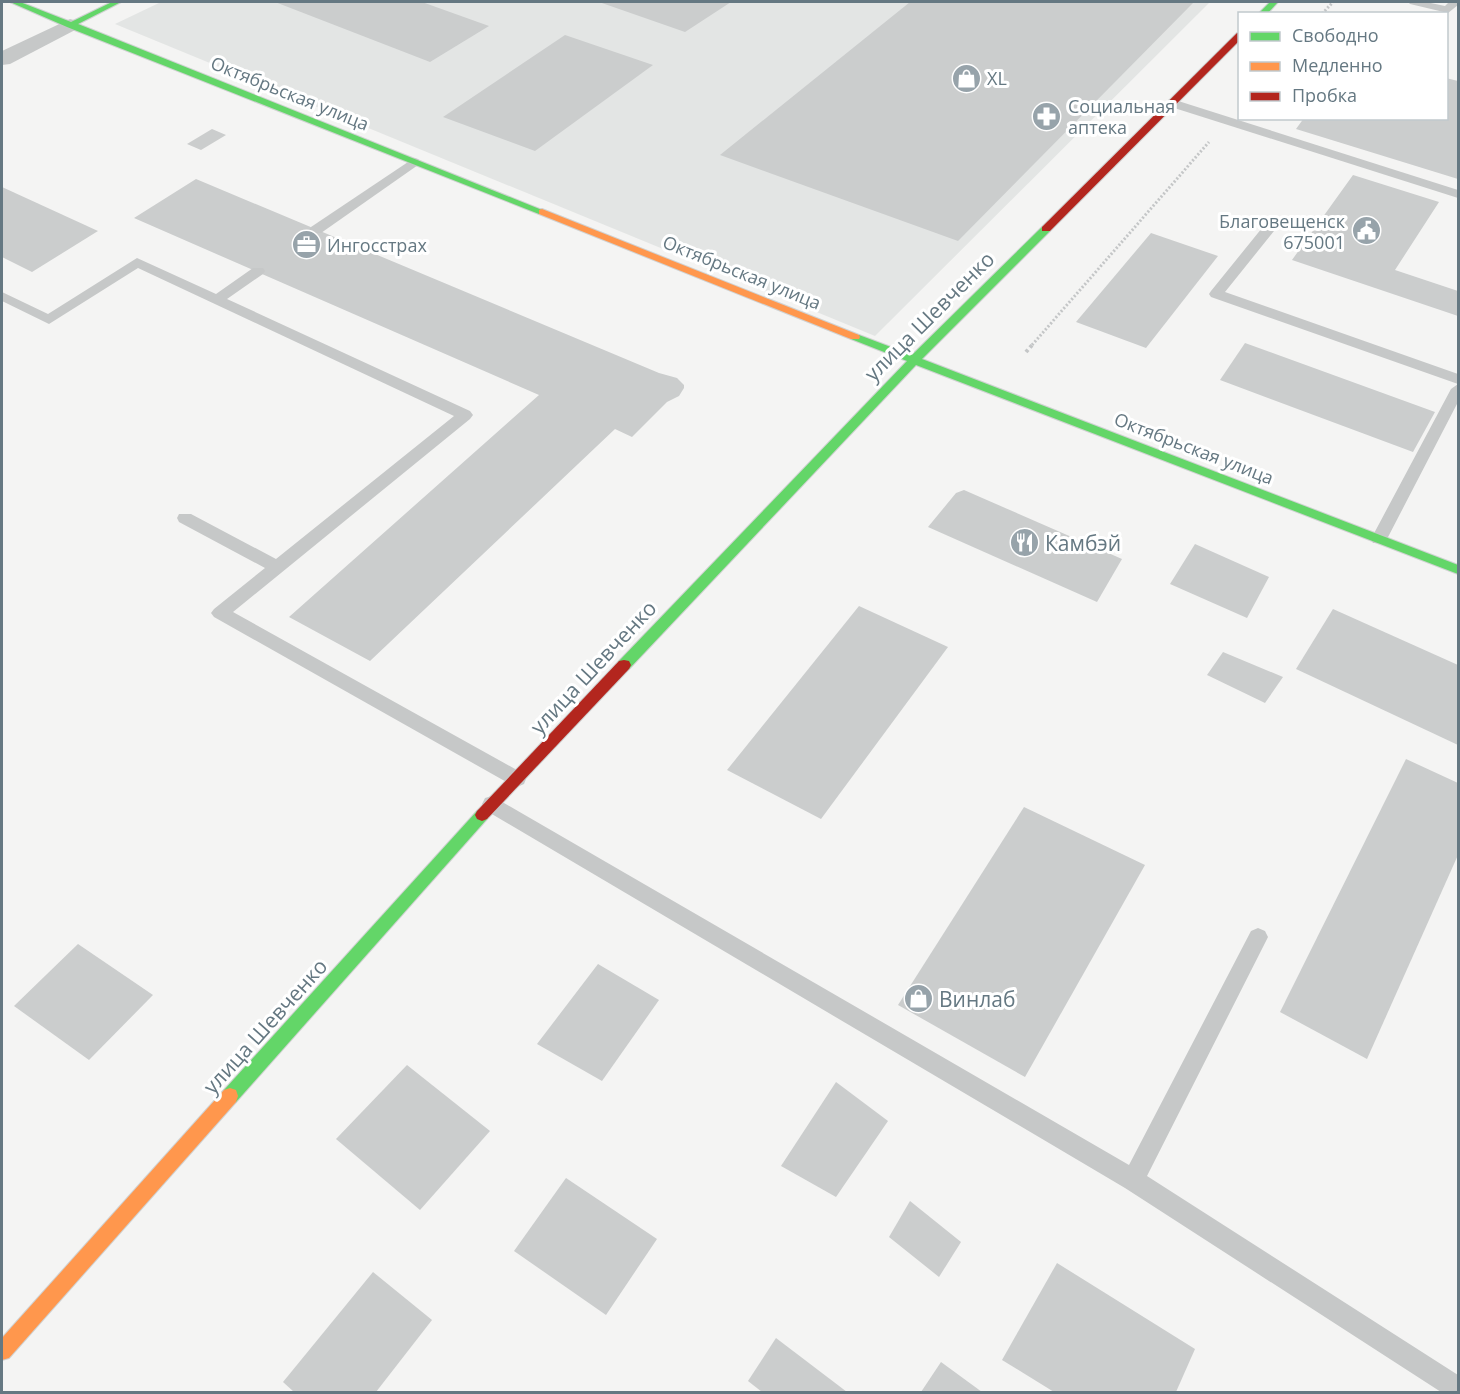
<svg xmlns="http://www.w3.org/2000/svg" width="1460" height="1394" font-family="'Open Sans',sans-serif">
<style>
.built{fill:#e3e5e4}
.building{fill:#cbcdcd}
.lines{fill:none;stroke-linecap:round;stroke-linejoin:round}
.fast-casing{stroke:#d0d2d2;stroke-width:2}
.slow-casing{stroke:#d0d2d2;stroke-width:2}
.jam-casing{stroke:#d0d2d2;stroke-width:2}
.path-far1{stroke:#c4c6c7;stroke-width:3;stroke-dasharray:2 2;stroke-linecap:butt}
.path{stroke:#c4c6c7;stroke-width:4;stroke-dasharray:3 3;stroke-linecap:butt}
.lane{fill:#c6c8c8;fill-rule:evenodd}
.street{fill:#c6c8c8;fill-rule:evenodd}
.fast{fill:#63d668;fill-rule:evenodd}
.slow{fill:#ff974d;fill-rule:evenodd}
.jam{fill:#b3261e;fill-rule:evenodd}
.labels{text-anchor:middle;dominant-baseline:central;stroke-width:6;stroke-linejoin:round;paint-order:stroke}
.far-poi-label{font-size:18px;fill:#657882;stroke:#fff;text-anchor:start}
.far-street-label{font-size:18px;fill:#657882;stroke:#fff}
.street-label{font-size:21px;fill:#657882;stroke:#fff}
.poi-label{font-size:21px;fill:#657882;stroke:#fff;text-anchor:start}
</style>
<rect width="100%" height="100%" fill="#f4f4f3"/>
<polygon class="built" points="161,2 1210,2 875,336 115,24"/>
<g class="building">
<polygon points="275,2 422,2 489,26 430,62"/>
<polygon points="599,2 731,2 685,32"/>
<polygon points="910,2 1194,2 958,241 720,155"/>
<polygon points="565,35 653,65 535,151 443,117"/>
<polygon points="1446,78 1458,81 1458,179 1296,129 1304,118 1446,118"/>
<polygon points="212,129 226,135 201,150 187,144"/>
<polygon points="1353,175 1439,202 1395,270 1458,291 1458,316 1292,260"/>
<polygon points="196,179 659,373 677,378 684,385 684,388 679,396 667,402 632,437 615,429 370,661 289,617 539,395 134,218"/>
<polygon points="2,187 98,231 32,272 2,257"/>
<polygon points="1151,233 1218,256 1146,348 1076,322"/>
<polygon points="1245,343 1435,412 1413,452 1220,380"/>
<polygon points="964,490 1122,559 1097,602 928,527 956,493"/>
<polygon points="1195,544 1269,577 1247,618 1170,584"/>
<polygon points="859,606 948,647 821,819 727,770"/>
<polygon points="1333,609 1458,665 1458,745 1296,669"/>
<polygon points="1223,652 1283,677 1265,703 1207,675"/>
<polygon points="1406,759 1458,783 1458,855 1367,1059 1280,1012"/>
<polygon points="1024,807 1145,865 1025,1077 898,1005"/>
<polygon points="78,944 153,995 89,1060 14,1006"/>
<polygon points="598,964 659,1000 602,1081 537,1044"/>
<polygon points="407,1065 490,1131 420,1210 336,1139"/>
<polygon points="836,1082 888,1121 836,1197 781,1166"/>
<polygon points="566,1178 657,1239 606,1315 514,1251"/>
<polygon points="910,1201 961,1242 939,1277 889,1237"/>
<polygon points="1057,1263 1195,1349 1176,1392 1054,1392 1002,1360"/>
<polygon points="373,1272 432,1320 376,1392 294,1392 283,1382"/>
<polygon points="776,1338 847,1392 762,1392 748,1381"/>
<polygon points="941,1362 982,1392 921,1392"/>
</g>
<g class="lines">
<defs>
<g id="fast">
<polygon points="10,2 20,2 71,22 112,2 121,2 78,24 547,212 539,214 67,27"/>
<polygon points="1270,2 1278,2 1267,14 1258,14"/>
<polygon points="1046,226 1050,227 1050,231 922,359 1458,565 1458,574 916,365 629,669 619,669 617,665 619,661 907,361 851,339 851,335 859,335 912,355 1042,227"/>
<polygon points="482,809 487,811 489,815 487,819 236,1102 230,1104 224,1102 222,1096 224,1090 477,811"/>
</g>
<g id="slow">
<polygon points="542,209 859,335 860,337 859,339 851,339 539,214 539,210"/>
<polygon points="230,1088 236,1090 238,1096 236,1102 9,1358 2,1360 2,1338 224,1090"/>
</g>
<g id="jam">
<polygon points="1237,33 1240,33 1240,40 1050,231 1042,231 1042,227"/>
<polygon points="624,660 629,661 631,665 629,669 487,819 482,821 477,819 475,815 477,811 619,661"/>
</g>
</defs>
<use href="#fast" class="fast-casing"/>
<use href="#slow" class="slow-casing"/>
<use href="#jam" class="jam-casing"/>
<g class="path-far1">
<polyline points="1322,14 1333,2"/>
<polyline points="1032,345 1209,142"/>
</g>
<polyline class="path" points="1026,352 1033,344"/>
<g class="lane">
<polygon points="1408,2 1426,2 1445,6 1449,2 1458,2 1458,5 1448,13 1410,4"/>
<polygon points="1172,99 1458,190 1458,198 1168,106 1168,100"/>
<polygon points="414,158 418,159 420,162 418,165 321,233 311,233 309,230 311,227"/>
<polygon points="1267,227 1274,231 1225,292 1458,374 1458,384 1211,297 1209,294 1211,291 1262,228"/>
<polygon points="137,258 216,294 253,268 263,268 265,271 263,274 227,299 470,411 473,415 470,419 233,612 524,774 526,779 524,784 517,787 510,784 214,617 211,613 214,609 265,568 179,522 177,518 179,514 191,514 276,559 454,416 138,268 49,324 2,301 2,292 48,314"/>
<polygon points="1458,384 1458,402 1387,539 1385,543 1373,543 1371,539 1451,389"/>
<polygon points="492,796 1129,1165 1251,931 1258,928 1265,931 1268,937 1265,943 1147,1176 1458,1375 1458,1392 1441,1392 1125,1188 485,810 482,804 485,798"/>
</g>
<polygon class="street" points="70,19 77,21 80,25 77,29 10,64 2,65 2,51"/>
<use href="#fast" class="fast"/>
<use href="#slow" class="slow"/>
<use href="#jam" class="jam"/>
</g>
<defs>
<symbol id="shop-disc" viewBox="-11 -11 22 22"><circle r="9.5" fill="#97a3aa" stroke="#fff"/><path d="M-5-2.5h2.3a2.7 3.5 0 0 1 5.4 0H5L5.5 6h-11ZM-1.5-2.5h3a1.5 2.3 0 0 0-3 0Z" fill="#fff"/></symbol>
<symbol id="pharmacy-disc" viewBox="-11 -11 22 22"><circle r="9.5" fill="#97a3aa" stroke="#fff"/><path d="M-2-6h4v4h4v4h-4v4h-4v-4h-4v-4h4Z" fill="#fff"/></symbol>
<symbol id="civic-disc" viewBox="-11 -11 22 22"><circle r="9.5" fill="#97a3aa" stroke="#fff"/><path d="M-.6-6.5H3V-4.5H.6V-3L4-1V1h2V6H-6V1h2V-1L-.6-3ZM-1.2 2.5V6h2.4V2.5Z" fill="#fff"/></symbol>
<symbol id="office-disc" viewBox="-11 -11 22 22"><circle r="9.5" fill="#97a3aa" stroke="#fff"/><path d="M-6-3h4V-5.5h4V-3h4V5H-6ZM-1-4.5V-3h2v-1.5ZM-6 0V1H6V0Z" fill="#fff"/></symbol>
<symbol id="restaurant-disc" viewBox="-11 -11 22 22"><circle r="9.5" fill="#97a3aa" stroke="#fff"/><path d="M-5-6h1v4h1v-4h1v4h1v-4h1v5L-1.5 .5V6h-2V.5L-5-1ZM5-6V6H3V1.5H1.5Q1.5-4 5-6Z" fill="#fff"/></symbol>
</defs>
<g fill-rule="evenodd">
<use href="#shop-disc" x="950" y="62" width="33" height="33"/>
<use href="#pharmacy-disc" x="1030" y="100" width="33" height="33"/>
<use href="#civic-disc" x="1350" y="214" width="33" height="33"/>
<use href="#office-disc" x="290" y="228" width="33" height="33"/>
<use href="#restaurant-disc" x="1008" y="526" width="33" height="33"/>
<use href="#shop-disc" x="902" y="982" width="33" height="33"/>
</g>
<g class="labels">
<g class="far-poi-label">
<text x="987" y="78">XL</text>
<text x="1068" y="106">Социальная<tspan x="1068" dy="21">аптека</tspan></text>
<text x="1345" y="221" text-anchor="end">Благовещенск<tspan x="1345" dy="21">675001</tspan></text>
<text x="327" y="245">Ингосстрах</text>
</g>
<g class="far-street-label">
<text transform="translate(290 93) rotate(22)">Октябрьская улица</text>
<text transform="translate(742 272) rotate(22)">Октябрьская улица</text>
<text transform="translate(1194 448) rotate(21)">Октябрьская улица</text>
</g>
<g class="street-label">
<text transform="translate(929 316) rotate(-45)">улица Шевченко</text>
<text transform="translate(593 667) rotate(-47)">улица Шевченко</text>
<text transform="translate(265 1026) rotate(-48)">улица Шевченко</text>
</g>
<g class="poi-label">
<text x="1045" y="543">Камбэй</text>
<text x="939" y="999">Винлаб</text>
</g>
</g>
<rect width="1460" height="1394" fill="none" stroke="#657882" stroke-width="6"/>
<rect x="1238" y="12" width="210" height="108" fill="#ffffff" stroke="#c1c9cd" stroke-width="1.5"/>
<rect x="1250" y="32" width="30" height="9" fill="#63d668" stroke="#c1c9cd" stroke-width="1.5"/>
<text x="1292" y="42" font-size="18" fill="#657882">Свободно</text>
<rect x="1250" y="62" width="30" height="9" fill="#ff974d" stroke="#c1c9cd" stroke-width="1.5"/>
<text x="1292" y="72" font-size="18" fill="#657882">Медленно</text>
<rect x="1250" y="92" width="30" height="9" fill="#b3261e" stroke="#c1c9cd" stroke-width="1.5"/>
<text x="1292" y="102" font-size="18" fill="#657882">Пробка</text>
</svg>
